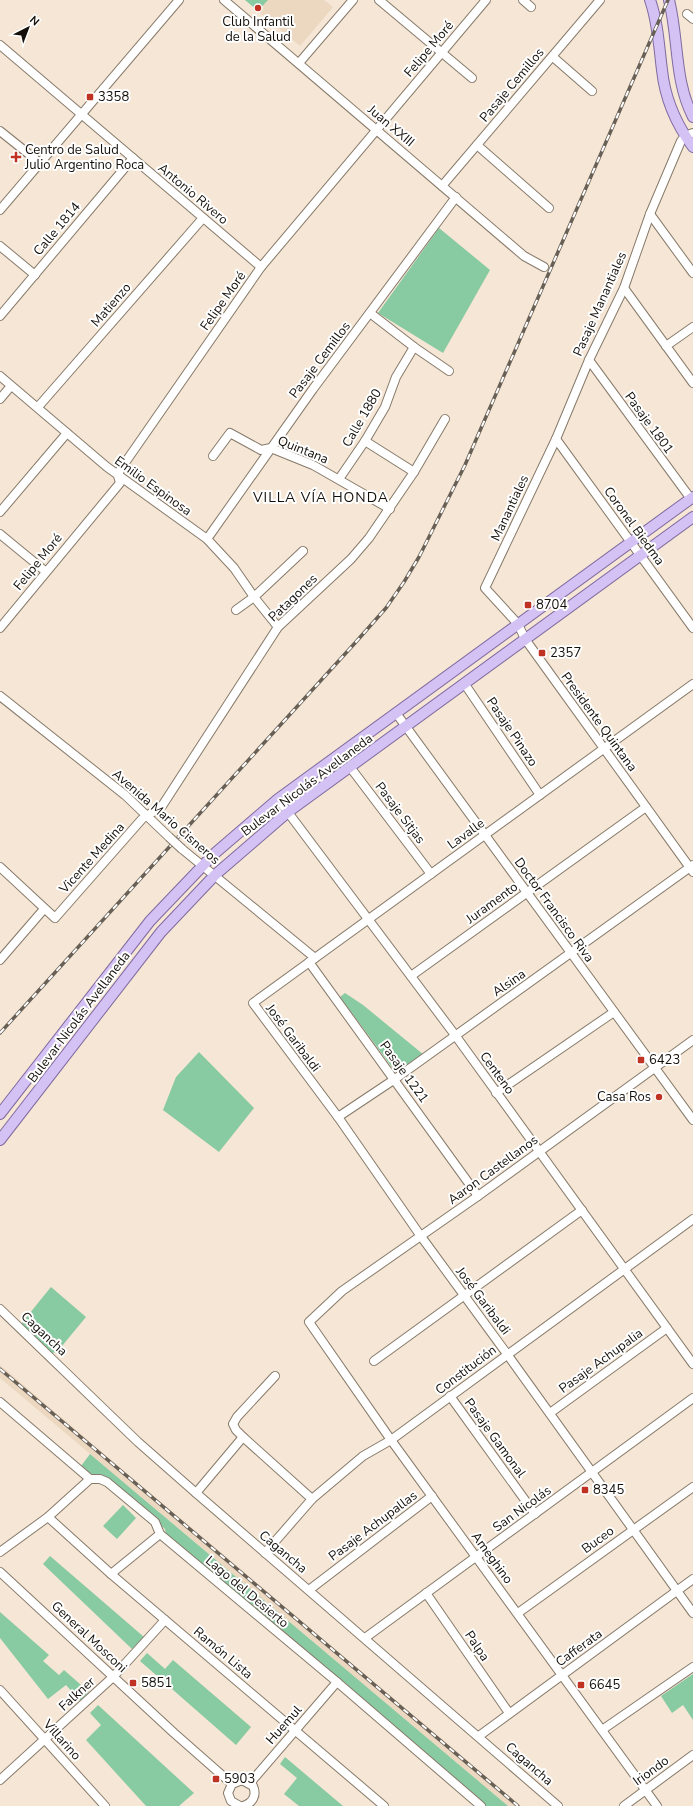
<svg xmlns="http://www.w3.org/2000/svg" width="693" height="1806" font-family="'Nunito Sans',sans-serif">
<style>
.built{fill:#ecd8c1}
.green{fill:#88caa1}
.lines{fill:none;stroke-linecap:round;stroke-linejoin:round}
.minor-casing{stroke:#877a6a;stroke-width:10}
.major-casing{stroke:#7f699e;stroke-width:12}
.minor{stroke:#fff;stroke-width:8}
.major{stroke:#d5c2f5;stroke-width:10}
.rail-casing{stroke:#685f55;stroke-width:3.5}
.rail{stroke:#fff;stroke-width:2;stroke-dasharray:6;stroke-linecap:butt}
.minor-bridge-casing{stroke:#877a6a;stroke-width:10;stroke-linecap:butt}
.minor-bridge{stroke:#fff;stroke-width:8}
.poi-dot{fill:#c03323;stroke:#fff;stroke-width:1.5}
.labels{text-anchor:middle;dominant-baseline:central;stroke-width:4;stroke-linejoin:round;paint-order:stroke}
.poi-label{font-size:13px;fill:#140f09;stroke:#fff;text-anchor:start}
.street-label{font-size:13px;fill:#140f09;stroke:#fff}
.neighbourhood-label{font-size:14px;letter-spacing:1px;fill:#140f09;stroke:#fff}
</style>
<rect width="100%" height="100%" fill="#f5e6d5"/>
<g class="built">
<polygon points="268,0 324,0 333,7 300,46 258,11"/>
<polygon points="0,1365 111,1460 521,1806 508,1806 0,1378"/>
</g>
<g class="green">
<polygon points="245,0 268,0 258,11"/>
<polygon points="439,228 490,270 443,353 378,313"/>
<polygon points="345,993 363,1005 424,1055 402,1071 394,1070 340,997"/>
<polygon points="199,1052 254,1108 219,1152 163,1110 176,1077"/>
<polygon points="51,1287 86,1317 57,1352 52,1353 21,1324"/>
<polygon points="90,1454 508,1806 486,1806 166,1536 165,1529 106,1478 92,1477 81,1466"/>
<polygon points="123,1505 136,1518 117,1539 103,1526"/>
<polygon points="50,1556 144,1637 132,1649 43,1564"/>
<polygon points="0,1612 49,1655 43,1661 59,1675 64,1670 89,1692 80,1701 66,1685 48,1699 0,1638"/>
<polygon points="147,1653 165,1669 173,1660 251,1727 236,1745 140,1661"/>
<polygon points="693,1674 693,1720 683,1705 672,1713 661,1696"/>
<polygon points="98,1705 194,1793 179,1806 146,1806 86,1740 101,1725 90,1713"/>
<polygon points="285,1757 343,1806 299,1806 284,1794 297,1778 280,1764"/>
</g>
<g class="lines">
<defs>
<g id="minor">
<polyline points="224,0 524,256 544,267"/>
<polyline points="379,0 472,78"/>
<polyline points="523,0 531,7"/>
<polyline points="687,14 693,19"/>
<polyline points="0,45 261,267"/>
<polyline points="553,57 592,91"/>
<polyline points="299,63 353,0"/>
<polyline points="0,131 40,163"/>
<polyline points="693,133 685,136 681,141 650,214 624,288 589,360 556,439 485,588 518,624 525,639 693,872"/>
<polyline points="477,145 549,208"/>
<polyline points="442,186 600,0"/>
<polyline points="0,210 179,0"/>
<polyline points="650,214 693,273"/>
<polyline points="0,246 35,275"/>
<polyline points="624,288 693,383"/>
<polyline points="370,313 414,347 449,371"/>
<polyline points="0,316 133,158"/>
<polyline points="666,346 693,327"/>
<polyline points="589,360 691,499"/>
<polyline points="0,376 107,467 207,539 234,568 254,597 278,627"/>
<polyline points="0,399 11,386"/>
<polyline points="38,407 203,218"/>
<polyline points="556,439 693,628"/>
<polyline points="365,441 414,472"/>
<polyline points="213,456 230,433 261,450 271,448 313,465 390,509"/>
<polyline points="339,479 365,441 385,407 396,377 414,347"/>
<polyline points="0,512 67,433"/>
<polyline points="0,534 45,571"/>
<polyline points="207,539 313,389 456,197"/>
<polyline points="236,610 254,597 303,551"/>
<polyline points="0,628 120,483 118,476 120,470 261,267 486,0"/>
<polyline points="464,683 540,795"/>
<polyline points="693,684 253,1003 338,1117 420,1235 507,1354 693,1613"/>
<polyline points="0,696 125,795 169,837"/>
<polyline points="396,713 693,1120"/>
<polyline points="350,767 431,874"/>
<polyline points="278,799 455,1035 693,1364"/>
<polyline points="182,849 315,958"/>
<path d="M0,867L55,918L142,819C148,814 155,812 162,806L278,627L351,559L369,538L414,472L445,419"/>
<polyline points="0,960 44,909"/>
<polyline points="309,962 478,1196"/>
<polyline points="411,976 646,807"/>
<polyline points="496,1093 614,1012"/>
<polyline points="338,1117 395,1079 693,865"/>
<polyline points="0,1309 138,1442 196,1493 558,1806"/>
<polyline points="374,1361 582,1210"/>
<polyline points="275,1376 237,1417 233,1424 236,1430 243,1437 312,1499"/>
<polyline points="450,1396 535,1514"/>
<polyline points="0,1402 90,1479 100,1479 107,1482 155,1522 160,1534 337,1682 481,1806"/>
<polyline points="550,1413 667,1328"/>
<polyline points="196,1493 243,1437"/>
<polyline points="48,1517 111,1574 384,1806"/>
<polyline points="0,1552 48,1517 90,1479"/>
<polyline points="265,1553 312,1499 363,1456 391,1440 693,1219"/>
<polyline points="0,1572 174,1733 232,1784"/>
<polyline points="111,1574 160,1534"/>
<polyline points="309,1590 432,1496"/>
<polyline points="426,1593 509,1713"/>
<polyline points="518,1613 693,1487"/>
<polyline points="365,1638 693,1398"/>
<polyline points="0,1690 105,1806"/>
<polyline points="602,1730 693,1667"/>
<polyline points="479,1736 693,1579"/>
<polyline points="0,1780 113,1677 165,1620"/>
<polyline points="250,1783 337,1682"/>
<path d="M240,1806L231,1801L228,1793L232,1784L242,1780L253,1786C257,1795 253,1803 243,1806"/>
<polyline points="624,1806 693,1755"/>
<polyline points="657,1806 391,1440 309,1322 342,1291 478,1196 693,1040"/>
</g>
<g id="major">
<path d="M650,0C658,22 659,47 662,70C665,99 676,124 693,147"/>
<path d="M669,0C679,40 674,80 693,117"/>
<polyline points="0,1114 150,921 214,854 278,799 693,497"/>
<polyline points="0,1140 161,932 215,875 288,812 693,517"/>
</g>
</defs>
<use href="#minor" class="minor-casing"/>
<use href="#major" class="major-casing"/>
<use href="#minor" class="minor"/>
<use href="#major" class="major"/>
<defs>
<g id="rail">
<polyline points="0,1033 355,643 386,608 404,582 419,557 465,465 668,0"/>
<polyline points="0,1369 518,1806"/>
</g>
</defs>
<use href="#rail" class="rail-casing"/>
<use href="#rail" class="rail"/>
<defs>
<polyline id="minor-bridge" points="169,837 182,849"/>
</defs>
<use href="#minor-bridge" class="minor-bridge-casing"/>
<use href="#minor-bridge" class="minor-bridge"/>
</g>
<g class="poi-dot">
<circle cx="258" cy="8" r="4"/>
<rect x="86" y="93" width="8" height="8" rx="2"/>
<path d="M14 151h4v4h4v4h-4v4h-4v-4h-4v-4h4z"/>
<rect x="524" y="601" width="8" height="8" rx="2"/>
<rect x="538" y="649" width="8" height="8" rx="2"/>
<rect x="637" y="1056" width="8" height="8" rx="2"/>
<circle cx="659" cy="1097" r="4"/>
<rect x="581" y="1486" width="8" height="8" rx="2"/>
<rect x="129" y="1679" width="8" height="8" rx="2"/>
<rect x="577" y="1681" width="8" height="8" rx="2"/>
<rect x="212" y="1775" width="8" height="8" rx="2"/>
</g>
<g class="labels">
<g class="poi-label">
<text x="258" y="22" text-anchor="middle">Club Infantil<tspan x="258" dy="15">de la Salud</tspan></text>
<text x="98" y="97">3358</text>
<text x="25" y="150">Centro de Salud<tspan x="25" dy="15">Julio Argentino Roca</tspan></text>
<text x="536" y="605">8704</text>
<text x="550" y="653">2357</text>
<text x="649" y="1060">6423</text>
<text x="651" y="1097" text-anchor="end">Casa Ros</text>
<text x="593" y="1490">8345</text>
<text x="141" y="1683">5851</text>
<text x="589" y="1685">6645</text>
<text x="224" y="1779">5903</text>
</g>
<g class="street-label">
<text transform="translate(429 49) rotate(-50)">Felipe Moré</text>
<text transform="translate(512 85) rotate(-50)">Pasaje Cemillos</text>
<text transform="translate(391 126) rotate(40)">Juan XXIII</text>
<text transform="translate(193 194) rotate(40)">Antonio Rivero</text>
<text transform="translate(57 229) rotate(-50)">Calle 1814</text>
<text transform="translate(223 301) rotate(-55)">Felipe Moré</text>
<text transform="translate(600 304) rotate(-66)">Pasaje Manantiales</text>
<text transform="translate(111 305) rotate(-49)">Matienzo</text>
<text transform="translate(320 360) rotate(-53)">Pasaje Cemillos</text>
<text transform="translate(362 418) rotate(-60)">Calle 1880</text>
<text transform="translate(649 423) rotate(54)">Pasaje 1801</text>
<text transform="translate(303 450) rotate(22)">Quintana</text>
<text transform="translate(153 486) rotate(36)">Emilio Espinosa</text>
<text transform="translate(510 508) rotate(-65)">Manantiales</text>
<text transform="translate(634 526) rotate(54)">Coronel Biedma</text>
<text transform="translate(38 562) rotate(-51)">Felipe Moré</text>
<text transform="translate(293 598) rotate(-44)">Patagones</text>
<text transform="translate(599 722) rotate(54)">Presidente Quintana</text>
<text transform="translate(512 732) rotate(56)">Pasaje Pinazo</text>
<text transform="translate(307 785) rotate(-37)">Bulevar Nicolás Avellaneda</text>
<text transform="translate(400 813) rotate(53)">Pasaje Sitjas</text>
<text transform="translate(166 817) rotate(41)">Avenida Mario Cisneros</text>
<text transform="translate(466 834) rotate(-36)">Lavalle</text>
<text transform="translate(92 858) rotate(-48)">Vicente Medina</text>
<text transform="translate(492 903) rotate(-36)">Juramento</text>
<text transform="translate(554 910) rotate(54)">Doctor Francisco Riva</text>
<text transform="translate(509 983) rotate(-35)">Alsina</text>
<text transform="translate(79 1017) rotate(-53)">Bulevar Nicolás Avellaneda</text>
<text transform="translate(293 1038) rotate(53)">José Garibaldi</text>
<text transform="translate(404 1072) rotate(54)">Pasaje 1221</text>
<text transform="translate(497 1073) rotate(54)">Centeno</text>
<text transform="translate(493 1170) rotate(-36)">Aaron Castellanos</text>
<text transform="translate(483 1301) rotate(53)">José Garibaldi</text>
<text transform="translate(44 1334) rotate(43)">Cagancha</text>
<text transform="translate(601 1361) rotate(-36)">Pasaje Achupalia</text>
<text transform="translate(466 1370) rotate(-37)">Constitución</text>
<text transform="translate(495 1438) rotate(54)">Pasaje Gamonal</text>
<text transform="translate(522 1509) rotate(-36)">San Nicolás</text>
<text transform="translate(373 1526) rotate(-37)">Pasaje Achupallas</text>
<text transform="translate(598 1540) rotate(-36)">Buceo</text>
<text transform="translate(283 1552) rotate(40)">Cagancha</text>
<text transform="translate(492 1558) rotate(54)">Ameghino</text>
<text transform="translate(247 1592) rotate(40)">Lago del Desierto</text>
<text transform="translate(89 1637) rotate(43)">General Mosconi</text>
<text transform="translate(477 1646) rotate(56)">Palpa</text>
<text transform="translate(579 1648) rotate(-36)">Cafferata</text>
<text transform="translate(223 1653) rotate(40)">Ramón Lista</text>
<text transform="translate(77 1694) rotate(-42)">Falkner</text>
<text transform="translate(284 1725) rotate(-49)">Huemul</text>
<text transform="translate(62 1740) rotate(48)">Villarino</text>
<text transform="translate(529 1764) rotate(41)">Cagancha</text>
<text transform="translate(651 1771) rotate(-36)">Iriondo</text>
</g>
<g class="neighbourhood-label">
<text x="321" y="497">VILLA VÍA HONDA</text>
</g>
</g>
<g transform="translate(28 28) rotate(42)" stroke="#ffffff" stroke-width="3" paint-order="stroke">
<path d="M0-3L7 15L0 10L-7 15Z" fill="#140f09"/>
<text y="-6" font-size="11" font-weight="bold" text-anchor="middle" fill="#140f09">N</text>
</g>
</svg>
